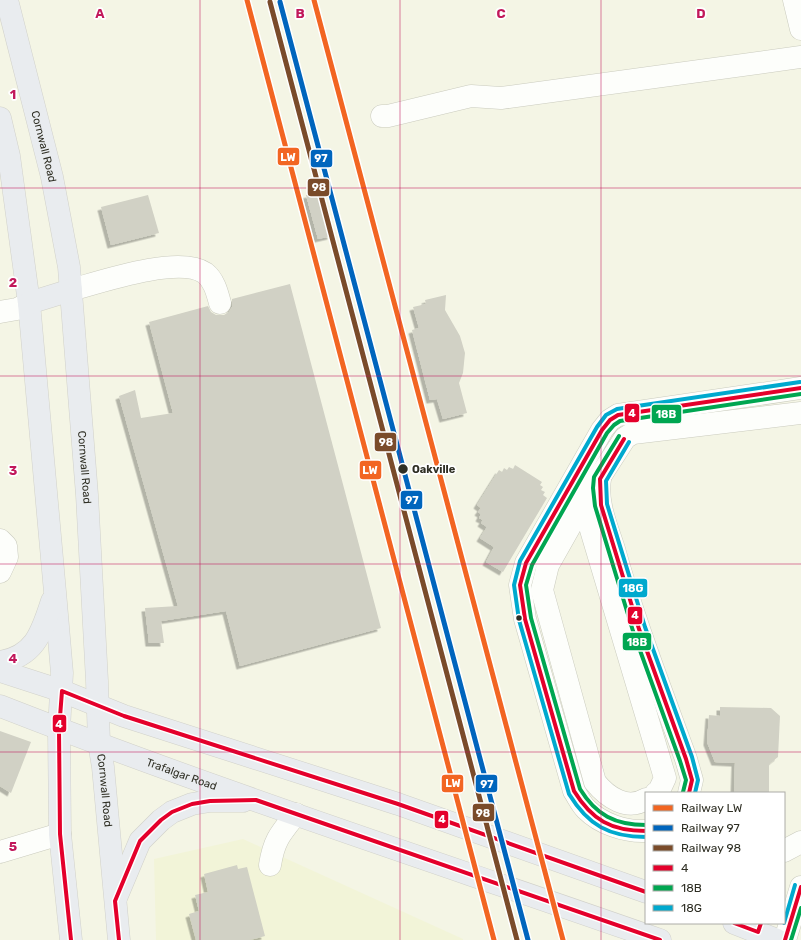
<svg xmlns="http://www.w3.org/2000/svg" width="801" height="940" font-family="Rubik,sans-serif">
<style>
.built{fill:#f2f4d8}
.building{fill:#d1d1c5;filter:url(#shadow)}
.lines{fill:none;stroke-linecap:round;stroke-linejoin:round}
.minor-casing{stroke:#cacbbe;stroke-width:23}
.major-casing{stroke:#d1d1ca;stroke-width:23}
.minor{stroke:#fdfefb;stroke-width:22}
.major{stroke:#e9ecef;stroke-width:22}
.bus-1-casing{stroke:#fff;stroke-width:7}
.bus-2-casing{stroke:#fff;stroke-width:7}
.bus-3-casing{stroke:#fff;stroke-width:7}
.bus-1{stroke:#e4002b;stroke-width:4}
.bus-2{stroke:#00a651;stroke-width:4}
.bus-3{stroke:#00a9ce;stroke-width:4}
.rail-1-casing{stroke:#fff;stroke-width:8}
.rail-2-casing{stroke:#fff;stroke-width:8}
.rail-3-casing{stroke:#fff;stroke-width:8}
.rail-1{stroke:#f26522;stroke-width:5}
.rail-2{stroke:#0065bd;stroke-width:5}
.rail-3{stroke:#7a4b2a;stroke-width:5}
.grid{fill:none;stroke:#c2185b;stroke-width:1;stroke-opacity:0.55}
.stop-dot{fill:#2f2f24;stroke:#fff;stroke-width:1.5}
.labels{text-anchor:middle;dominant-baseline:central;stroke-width:3.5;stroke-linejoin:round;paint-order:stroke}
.street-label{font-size:11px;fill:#2f2f24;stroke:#fff}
.stop-label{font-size:11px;font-weight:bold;fill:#2f2f24;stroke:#fff;text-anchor:start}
.grid-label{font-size:13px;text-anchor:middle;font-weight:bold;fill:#c2185b;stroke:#fff;stroke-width:3.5;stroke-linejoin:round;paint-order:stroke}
.line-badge{stroke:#fff;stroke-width:1.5}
.badge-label{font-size:11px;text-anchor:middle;font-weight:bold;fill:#fff}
</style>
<defs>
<filter id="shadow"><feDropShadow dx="-3.5" dy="3.5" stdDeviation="0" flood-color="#0004"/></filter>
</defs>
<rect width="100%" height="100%" fill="#f4f5e5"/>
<polygon class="built" points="243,839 463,939 463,940 156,940 154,859"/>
<g class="building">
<polygon points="319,192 331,236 318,239 306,195"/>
<polygon points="148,195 159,233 111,245 101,207"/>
<polygon points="290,284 381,628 240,666 226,611 161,621 164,643 149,643 145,608 178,606 119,396 135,390 141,418 173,413 149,322 208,306 211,312 216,315 224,315 229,312 232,307 232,299"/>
<polygon points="446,295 445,310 460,336 465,353 463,373 459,383 467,413 443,419 437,399 430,400 412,330 419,328 413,307 426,304 425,300"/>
<polygon points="515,465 542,482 540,485 543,487 541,490 545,492 543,495 547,498 503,572 486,562 494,547 480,538 487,527 481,523 483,520 479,518 481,514 478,512 481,508 477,505 499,470 502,472 504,468 507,470 509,467 513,469"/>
<polygon points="720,707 771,708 780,716 778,757 769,764 769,793 734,793 735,763 715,762 707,742 709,715 720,716"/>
<polygon points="0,731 31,742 11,793 0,786"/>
<polygon points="237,865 238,869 247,867 265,936 250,940 196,940 189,914 199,911 195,895 208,892 204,874"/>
</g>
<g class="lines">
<defs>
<g id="minor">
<polyline points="794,0 801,29"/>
<polyline points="382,116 388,116 471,96 501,98 801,57"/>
<path d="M71,290C100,282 179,255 205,273C214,280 217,292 220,303"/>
<polyline points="0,312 17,309 29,303"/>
<path d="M600,479C596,502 607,527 614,549C634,621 661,690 686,759L692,780L689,793"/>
<polyline points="578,497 583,503 665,778 659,791 656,793"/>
<polyline points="0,540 6,546 7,557 0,572"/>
<path d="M646,799C627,811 607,797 595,782L542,590L548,565L583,503L625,438L633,433L801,413"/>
<path d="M646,831C625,832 601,824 586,809C581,804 578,797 574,791L525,619L520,585L526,563L602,430L610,420L618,415L801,388"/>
<polyline points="784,851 801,842"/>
<polyline points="0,852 60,834"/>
<path d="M270,865C274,840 280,834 296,814"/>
<polyline points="785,940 801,887"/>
</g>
<g id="major">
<path id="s1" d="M7,0L52,177L69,267L87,495L97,681L99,743L103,767L119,940"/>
<polyline points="0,118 9,156 29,303 55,592 62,673 59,730 60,834 71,940"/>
<polyline points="29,303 71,290"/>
<path d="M0,662C36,656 42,631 52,601"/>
<polyline points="0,671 62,691 124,716 398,804 646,892"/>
<path id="s2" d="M0,706C217,791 440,863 660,940"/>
<polyline points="116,898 140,841 161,820 172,812 192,804 210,801 243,801"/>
<polyline points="734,923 777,940"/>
</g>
</defs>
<use href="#minor" class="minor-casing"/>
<use href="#major" class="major-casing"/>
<use href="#minor" class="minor"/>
<use href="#major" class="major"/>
<defs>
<g id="bus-1">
<polyline points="624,439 600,479 601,505 639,629 686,759 692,780 689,793"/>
<path d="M646,831C611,831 592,820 574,791L525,619L520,585L526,563L602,430L610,420L618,415L801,388"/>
<polyline points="734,923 758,932 761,923"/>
<polyline points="71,940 60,834 59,730 62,691 124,716 398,804 646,892"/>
<polyline points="119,940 115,901 140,841 161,820 172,812 192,804 210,801 256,800 660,940"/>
<polyline points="785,940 801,887"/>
</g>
<g id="bus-2">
<polyline points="619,436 594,477 593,488 595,506 633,631 680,761 686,780 683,792"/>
<path d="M646,825C615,825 596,815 580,789L531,618L526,585L532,565L607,433L614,425L620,421L801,394"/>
<polyline points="791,940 801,908"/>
</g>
<g id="bus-3">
<polyline points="629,442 606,481 607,504 645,627 692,757 698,780 695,793"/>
<path d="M646,837C609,837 588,825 569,794L519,620L514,585L520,561L597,427L606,415L617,409L800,382"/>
<polyline points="784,923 795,885"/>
</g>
</defs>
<use href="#bus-1" class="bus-1-casing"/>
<use href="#bus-2" class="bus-2-casing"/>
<use href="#bus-3" class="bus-3-casing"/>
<use href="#bus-1" class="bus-1"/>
<use href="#bus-2" class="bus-2"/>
<use href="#bus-3" class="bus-3"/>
<defs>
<g id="rail-1">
<polyline points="247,0 494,940"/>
<polyline points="314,0 563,940"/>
</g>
<polyline id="rail-2" points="280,2 528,940"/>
<polyline id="rail-3" points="270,2 517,940"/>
</defs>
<use href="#rail-1" class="rail-1-casing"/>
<use href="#rail-2" class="rail-2-casing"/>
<use href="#rail-3" class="rail-3-casing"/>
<use href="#rail-1" class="rail-1"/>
<use href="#rail-2" class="rail-2"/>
<use href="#rail-3" class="rail-3"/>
</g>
<path class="grid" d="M200,0V940M400,0V940M601,0V940M0,188H801M0,376H801M0,564H801M0,752H801"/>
<g class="stop-dot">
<circle cx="403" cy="469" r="5.5"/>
<circle cx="519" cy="618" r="3.5"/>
</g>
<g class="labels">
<g class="street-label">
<text stroke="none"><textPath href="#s1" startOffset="151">Cornwall Road</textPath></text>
<text stroke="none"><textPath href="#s1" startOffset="475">Cornwall Road</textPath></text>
<text stroke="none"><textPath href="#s2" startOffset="194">Trafalgar Road</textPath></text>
<text stroke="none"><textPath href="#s1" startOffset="799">Cornwall Road</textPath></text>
</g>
<g class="stop-label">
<text x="412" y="469">Oakville</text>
</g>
</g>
<g class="grid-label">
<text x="100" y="18">A</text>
<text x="300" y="18">B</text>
<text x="501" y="18">C</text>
<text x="701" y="18">D</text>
<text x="13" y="99">1</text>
<text x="13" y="287">2</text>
<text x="13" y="475">3</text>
<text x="13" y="663">4</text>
<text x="13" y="851">5</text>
</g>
<g class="line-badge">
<rect x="277" y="147" width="23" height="19" rx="4" fill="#f26522"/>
<rect x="310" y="149" width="23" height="19" rx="4" fill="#0065bd"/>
<rect x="307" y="178" width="23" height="19" rx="4" fill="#7a4b2a"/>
<rect x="624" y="403" width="16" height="20" rx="4" fill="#e4002b"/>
<rect x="651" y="404" width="31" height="20" rx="4" fill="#00a651"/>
<rect x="374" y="432" width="23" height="20" rx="4" fill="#7a4b2a"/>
<rect x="359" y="460" width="23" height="20" rx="4" fill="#f26522"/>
<rect x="400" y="490" width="23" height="20" rx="4" fill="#0065bd"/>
<rect x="618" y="578" width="30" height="20" rx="4" fill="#00a9ce"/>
<rect x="627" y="606" width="16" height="19" rx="4" fill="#e4002b"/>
<rect x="622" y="632" width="30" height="19" rx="4" fill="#00a651"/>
<rect x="52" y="714" width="15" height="19" rx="4" fill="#e4002b"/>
<rect x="441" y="774" width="23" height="19" rx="4" fill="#f26522"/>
<rect x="475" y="774" width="23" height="19" rx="4" fill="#0065bd"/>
<rect x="472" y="803" width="23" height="19" rx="4" fill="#7a4b2a"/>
<rect x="434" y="810" width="15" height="19" rx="4" fill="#e4002b"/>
</g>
<g class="badge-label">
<text x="288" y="161">LW</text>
<text x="321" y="162">97</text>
<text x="319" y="191">98</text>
<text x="632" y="417">4</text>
<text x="666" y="418">18B</text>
<text x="386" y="446">98</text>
<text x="370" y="474">LW</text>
<text x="412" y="504">97</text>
<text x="633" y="592">18G</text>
<text x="635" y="619">4</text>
<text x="637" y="646">18B</text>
<text x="59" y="728">4</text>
<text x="453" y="787">LW</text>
<text x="487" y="788">97</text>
<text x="483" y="817">98</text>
<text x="442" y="823">4</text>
</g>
<rect x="645" y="792" width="140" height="132" fill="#ffffff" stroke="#acaca7"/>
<rect x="653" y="805" width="20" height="6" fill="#f26522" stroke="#acaca7"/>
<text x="681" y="812" font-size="12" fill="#2f2f24">Railway LW</text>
<rect x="653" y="825" width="20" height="6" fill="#0065bd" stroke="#acaca7"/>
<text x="681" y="832" font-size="12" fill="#2f2f24">Railway 97</text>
<rect x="653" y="845" width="20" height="6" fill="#7a4b2a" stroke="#acaca7"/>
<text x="681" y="852" font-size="12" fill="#2f2f24">Railway 98</text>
<rect x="653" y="865" width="20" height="6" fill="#e4002b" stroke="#acaca7"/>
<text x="681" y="872" font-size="12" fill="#2f2f24">4</text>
<rect x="653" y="885" width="20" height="6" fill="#00a651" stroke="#acaca7"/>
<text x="681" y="892" font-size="12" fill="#2f2f24">18B</text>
<rect x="653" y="905" width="20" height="6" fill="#00a9ce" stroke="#acaca7"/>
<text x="681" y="912" font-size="12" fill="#2f2f24">18G</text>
</svg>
